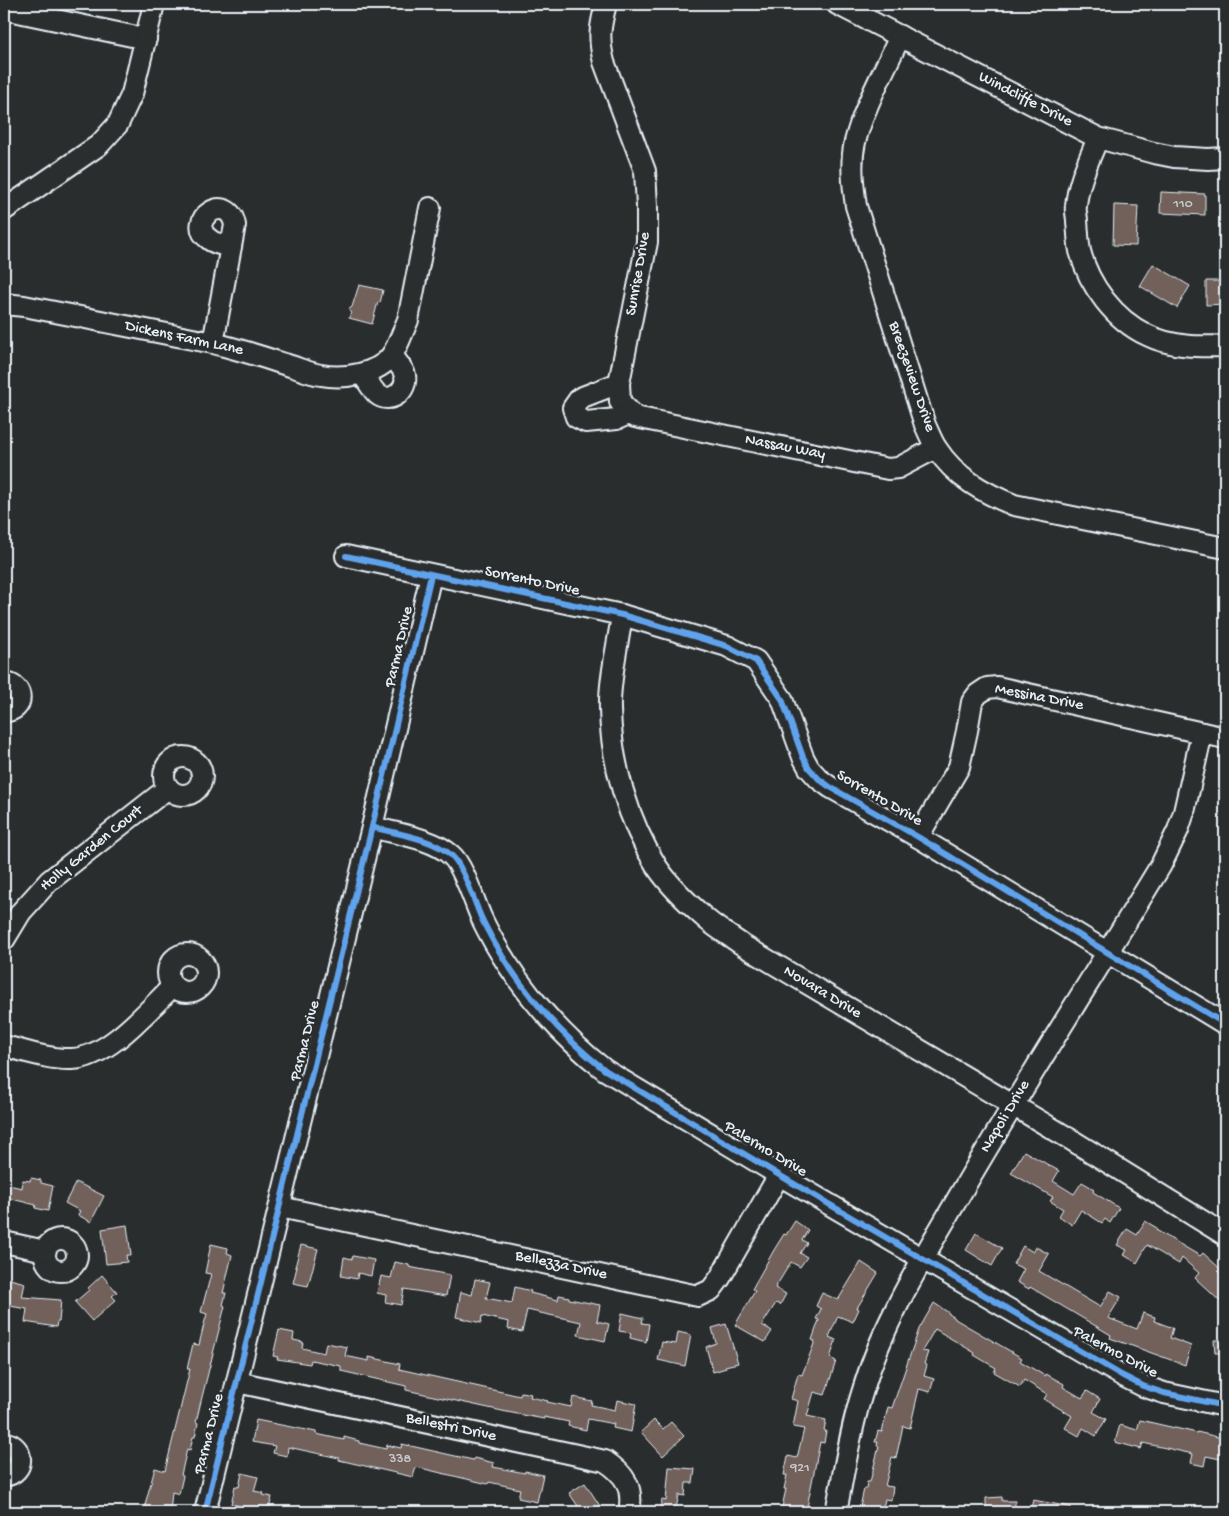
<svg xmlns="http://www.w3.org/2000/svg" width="1229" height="1516" font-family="'Gochi Hand',sans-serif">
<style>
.building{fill:#72605a;stroke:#e8f1f8}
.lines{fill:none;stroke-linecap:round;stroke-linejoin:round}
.minor-casing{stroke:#e8f1f8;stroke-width:24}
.minor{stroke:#2a2d2e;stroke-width:20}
.cycleway-casing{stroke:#2a2d2e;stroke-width:9}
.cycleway{stroke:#60a3ed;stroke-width:6}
.labels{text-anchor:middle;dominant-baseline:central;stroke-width:5;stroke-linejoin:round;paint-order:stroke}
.number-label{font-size:14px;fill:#cacdd0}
.street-label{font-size:16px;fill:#e8f1f8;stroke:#2a2d2e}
</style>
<rect width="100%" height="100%" fill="#2a2d2e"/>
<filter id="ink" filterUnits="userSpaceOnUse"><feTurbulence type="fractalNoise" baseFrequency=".02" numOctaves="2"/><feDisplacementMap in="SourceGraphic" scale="10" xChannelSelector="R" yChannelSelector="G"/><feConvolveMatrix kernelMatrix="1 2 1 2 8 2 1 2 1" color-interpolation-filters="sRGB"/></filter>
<g filter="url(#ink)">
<g class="building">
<polygon points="1161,192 1205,194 1205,215 1160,213"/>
<polygon points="1114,205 1138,206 1136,246 1113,245"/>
<polygon points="1153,264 1190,286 1177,308 1140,286"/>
<polygon points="1206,281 1225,281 1225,304 1206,305"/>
<polygon points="359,285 383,290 380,303 378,302 372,324 349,318 351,313 348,310 352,307"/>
<polygon points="1024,1151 1059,1171 1053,1181 1074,1194 1082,1182 1094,1189 1093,1192 1119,1208 1110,1223 1105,1219 1102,1223 1081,1210 1072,1225 1059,1216 1063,1209 1050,1201 1053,1197 1011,1173"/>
<polygon points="31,1178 41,1180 41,1183 53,1186 48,1211 35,1208 36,1205 4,1197 4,1184 22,1188 23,1180 30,1181"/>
<polygon points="76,1182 104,1196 91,1222 78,1215 80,1211 65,1203"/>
<polygon points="795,1221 808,1230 802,1240 807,1243 800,1253 807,1257 800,1267 791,1262 775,1288 786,1294 780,1305 776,1303 762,1325 772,1331 765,1342 735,1325 755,1291 752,1289 774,1250 784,1234 786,1235"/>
<polygon points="1145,1221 1157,1228 1156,1230 1200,1256 1203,1253 1225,1273 1225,1306 1195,1278 1199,1273 1182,1258 1179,1264 1147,1245 1137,1263 1124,1255 1127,1250 1117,1245 1127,1229 1137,1235"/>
<polygon points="127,1225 131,1255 126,1255 127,1262 106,1264 102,1229"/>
<polygon points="976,1233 1002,1248 992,1266 966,1250"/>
<polygon points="211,1244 228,1248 227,1253 232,1255 223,1293 226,1293 223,1305 225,1306 202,1397 196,1422 198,1423 195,1437 193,1437 190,1450 187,1449 181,1475 183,1476 179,1494 172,1492 170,1512 145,1512 146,1501 155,1468 165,1471 190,1369 187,1369 193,1344 199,1345 204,1324 207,1314 201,1312 211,1274 205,1273"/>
<polygon points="301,1245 318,1249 308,1286 293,1283 297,1267 295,1267"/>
<polygon points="1023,1246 1033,1252 1036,1247 1049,1254 1039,1271 1100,1307 1110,1291 1121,1297 1108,1318 1137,1329 1143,1313 1155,1317 1154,1321 1173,1328 1170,1338 1191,1346 1185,1365 1110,1338 1111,1335 1062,1306 1030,1287 1029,1289 1017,1282 1024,1269 1013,1264"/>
<polygon points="353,1256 374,1260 371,1276 358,1273 357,1279 341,1276 344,1257 352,1259"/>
<polygon points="395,1262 409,1265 409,1267 450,1275 446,1296 404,1289 401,1305 385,1302 386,1295 377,1293 381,1276 391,1278"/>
<polygon points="861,1262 878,1273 857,1308 859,1309 853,1322 838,1316 829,1337 836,1340 830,1358 836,1361 825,1395 814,1392 807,1416 826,1420 824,1430 826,1431 824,1443 820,1442 806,1512 781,1512 786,1489 784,1489 787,1475 784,1475 788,1456 797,1458 804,1429 793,1427 798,1401 791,1399 798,1374 802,1375 815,1341 812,1340 819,1320 816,1319 821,1309 816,1306 822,1293 838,1300"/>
<polygon points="102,1275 117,1292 112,1296 116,1300 92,1321 75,1302 89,1290 88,1288"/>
<polygon points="6,1278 25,1283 22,1297 61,1300 59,1322 57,1322 56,1327 25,1322 27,1309 4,1305 4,1282 5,1282"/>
<polygon points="475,1279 490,1282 486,1298 512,1303 515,1287 531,1291 530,1293 558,1300 559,1295 569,1297 569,1299 600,1305 597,1321 609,1324 605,1341 578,1335 581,1322 527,1310 522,1332 508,1329 509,1322 482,1316 481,1323 456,1317 461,1292 472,1295"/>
<polygon points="934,1303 949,1313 949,1314 955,1318 955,1319 1022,1358 1020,1361 1045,1376 1046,1374 1064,1384 1063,1387 1082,1398 1087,1391 1100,1399 1093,1412 1106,1419 1096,1436 1083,1428 1079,1436 1065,1428 1072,1416 1044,1399 1047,1394 1024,1380 1020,1387 994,1372 996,1368 974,1355 975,1353 935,1329 922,1351 928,1352 924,1364 927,1365 924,1376 934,1379 930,1392 919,1389 910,1428 903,1426 896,1458 892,1457 885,1486 893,1487 891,1500 885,1499 882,1512 860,1512 862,1507 860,1507 864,1489 866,1489 867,1482 870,1482 879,1446 877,1446 878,1442 875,1442 878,1431 882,1432 888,1407 892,1408 919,1329"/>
<polygon points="622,1313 643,1318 642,1323 649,1324 646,1342 630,1338 631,1333 619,1331"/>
<polygon points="726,1324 738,1363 725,1366 726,1368 713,1372 706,1347 716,1343 712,1328"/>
<polygon points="279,1330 294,1333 293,1340 303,1342 302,1348 324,1353 326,1343 347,1347 345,1356 369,1361 369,1357 400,1364 399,1369 520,1396 521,1392 531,1394 530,1397 548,1401 547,1402 571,1407 573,1397 592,1401 591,1405 615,1410 617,1400 636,1404 631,1432 613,1428 614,1424 588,1419 586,1430 568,1426 569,1422 544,1417 544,1419 507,1412 406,1390 406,1386 341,1371 341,1366 311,1360 310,1364 277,1359 278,1357 273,1356"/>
<polygon points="678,1332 691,1335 685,1366 658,1360 662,1342 676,1344"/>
<polygon points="1214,1340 1225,1340 1225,1353 1215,1353"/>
<polygon points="256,1420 316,1432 316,1434 344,1440 344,1437 359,1441 359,1443 386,1449 387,1445 401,1448 402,1444 473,1460 474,1458 494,1463 493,1467 525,1473 525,1471 543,1475 537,1502 518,1498 520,1489 489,1482 488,1484 416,1467 413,1477 339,1460 339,1458 288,1447 287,1456 273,1453 275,1446 252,1442"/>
<polygon points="654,1420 663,1429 671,1422 684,1436 663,1456 641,1432"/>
<polygon points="1140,1420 1197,1433 1197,1432 1222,1438 1222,1440 1225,1441 1225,1460 1206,1456 1204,1466 1191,1463 1193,1454 1143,1443 1141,1449 1115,1442 1120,1425 1137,1430"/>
<polygon points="669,1467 695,1469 693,1483 686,1483 685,1496 679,1495 675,1512 659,1512 662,1500 666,1501"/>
<polygon points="242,1473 258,1477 254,1491 264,1493 263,1495 272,1497 268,1512 231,1504 235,1486 239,1487"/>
<polygon points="585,1483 600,1506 591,1512 582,1512 569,1493"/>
<polygon points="1002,1497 1002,1501 1015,1501 1015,1512 986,1512 986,1498"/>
<polygon points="1033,1500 1071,1507 1071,1512 1030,1512"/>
</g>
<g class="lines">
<defs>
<g id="minor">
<path d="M606,4C600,27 598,38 604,62L645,171L647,206V242L619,383L620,402L635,417L888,469L898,468L936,448"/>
<polyline points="837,4 1098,138 1154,153 1174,157 1208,159 1225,158"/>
<polyline points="4,9 146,39"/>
<path d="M900,36C885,70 864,106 855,142C850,163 853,185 856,206L925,425C929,433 932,442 937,449C955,477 984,493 1014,505L1225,548"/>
<path d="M1098,138C1089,160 1078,182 1076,206C1075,211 1077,216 1077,221C1078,232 1078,241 1080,251C1089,286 1115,320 1147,335C1171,347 1199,347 1225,346"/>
<polyline points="4,210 99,145 118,124 132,94 154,4"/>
<path d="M4,304L24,306L213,343C237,349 260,356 284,364C296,367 308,373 321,375C342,379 378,375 392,355C399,344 403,331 408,320L430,208"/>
<path d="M213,343L235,225C228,190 184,221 209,239C214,244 224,245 231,247"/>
<path d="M362,374C367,380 371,388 377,394C390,405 408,391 405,375C403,368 396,361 392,355"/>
<polyline points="619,383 580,398 573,408 576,417 586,422 617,419 631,413"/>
<polyline points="346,556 622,615 727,646 756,661 782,699 803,757 809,768 819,779 830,787 918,837 1225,1024"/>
<path d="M622,615C618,645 609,680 610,709C611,763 628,821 657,867C669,885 690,905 706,919C718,929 731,937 744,946L1070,1139L1225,1235"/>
<path d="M4,683C25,684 25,712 4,711"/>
<circle cx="183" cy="776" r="19"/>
<path d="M372,827C397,834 432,838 451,855C463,865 474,901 481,917C485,926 490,935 495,944C522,991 562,1037 605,1070L779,1175L1123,1376L1143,1386L1164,1393L1225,1406"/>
<polyline points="918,837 959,767 967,731 972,702 978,694 987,688 997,687 1225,738"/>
<polyline points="4,940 21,912 49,881 168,788"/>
<circle cx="187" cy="973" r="19"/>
<path d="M4,1046C25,1051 50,1060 72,1059C108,1058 148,1010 173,986"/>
<polyline points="280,1207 698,1296 711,1290 720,1278 779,1175"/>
<circle cx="61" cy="1255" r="16"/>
<polyline points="4,1242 45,1251"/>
<path d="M237,1382L605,1461C625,1474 634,1488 629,1512"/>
<path d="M4,1442C25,1446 26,1473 4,1476"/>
<polyline points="205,1512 372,827 431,575"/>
<path d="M836,1512C844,1472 850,1430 863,1390C884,1319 925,1255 962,1191C1026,1081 1095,974 1161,865L1178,830L1184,812L1202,733"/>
</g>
</defs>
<use href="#minor" class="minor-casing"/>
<use href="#minor" class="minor"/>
<defs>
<g id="cycleway">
<polyline points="346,556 622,615 727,646 756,661 782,699 803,757 809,768 819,779 830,787 918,837 1225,1024"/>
<path d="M372,827C397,834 432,838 451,855C463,865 474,901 481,917C485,926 490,935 495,944C522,991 562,1037 605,1070L779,1175L1123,1376L1143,1386L1164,1393L1225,1406"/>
<polyline points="205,1512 372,827 431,575"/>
</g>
</defs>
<use href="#cycleway" class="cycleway-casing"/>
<use href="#cycleway" class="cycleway"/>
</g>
</g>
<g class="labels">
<g class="number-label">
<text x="1183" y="204">110</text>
<text x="400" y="1459">338</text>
<text x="800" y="1468">921</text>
</g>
<g class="street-label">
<text transform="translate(1025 100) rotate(27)">Windcliffe Drive</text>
<text transform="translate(639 274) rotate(-80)">Sunrise Drive</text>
<text transform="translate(184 339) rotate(12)">Dickens Farm Lane</text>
<text transform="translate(911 377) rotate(71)">Breezeview Drive</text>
<text transform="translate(785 448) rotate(11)">Nassau Way</text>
<text transform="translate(532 582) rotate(12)">Sorrento Drive</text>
<text transform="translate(400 647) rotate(-77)">Parma Drive</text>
<text transform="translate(1039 698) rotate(11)">Messina Drive</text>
<text transform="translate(879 799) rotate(30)">Sorrento Drive</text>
<text transform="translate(92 849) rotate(-39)">Holly Garden Court</text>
<text transform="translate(822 993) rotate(31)">Novara Drive</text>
<text transform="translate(306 1041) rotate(-76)">Parma Drive</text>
<text transform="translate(1006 1117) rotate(-59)">Napoli Drive</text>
<text transform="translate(765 1150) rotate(31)">Palermo Drive</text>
<text transform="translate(561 1266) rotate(12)">Bellezza Drive</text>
<text transform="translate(1115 1353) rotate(28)">Palermo Drive</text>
<text transform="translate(451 1428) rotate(12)">Bellestri Drive</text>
<text transform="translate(210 1434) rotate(-76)">Parma Drive</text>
</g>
</g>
<rect width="1229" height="1516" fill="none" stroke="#2a2d2e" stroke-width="20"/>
<rect x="10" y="10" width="1209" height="1496" fill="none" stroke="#e8f1f8" stroke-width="2" filter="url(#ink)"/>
</svg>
